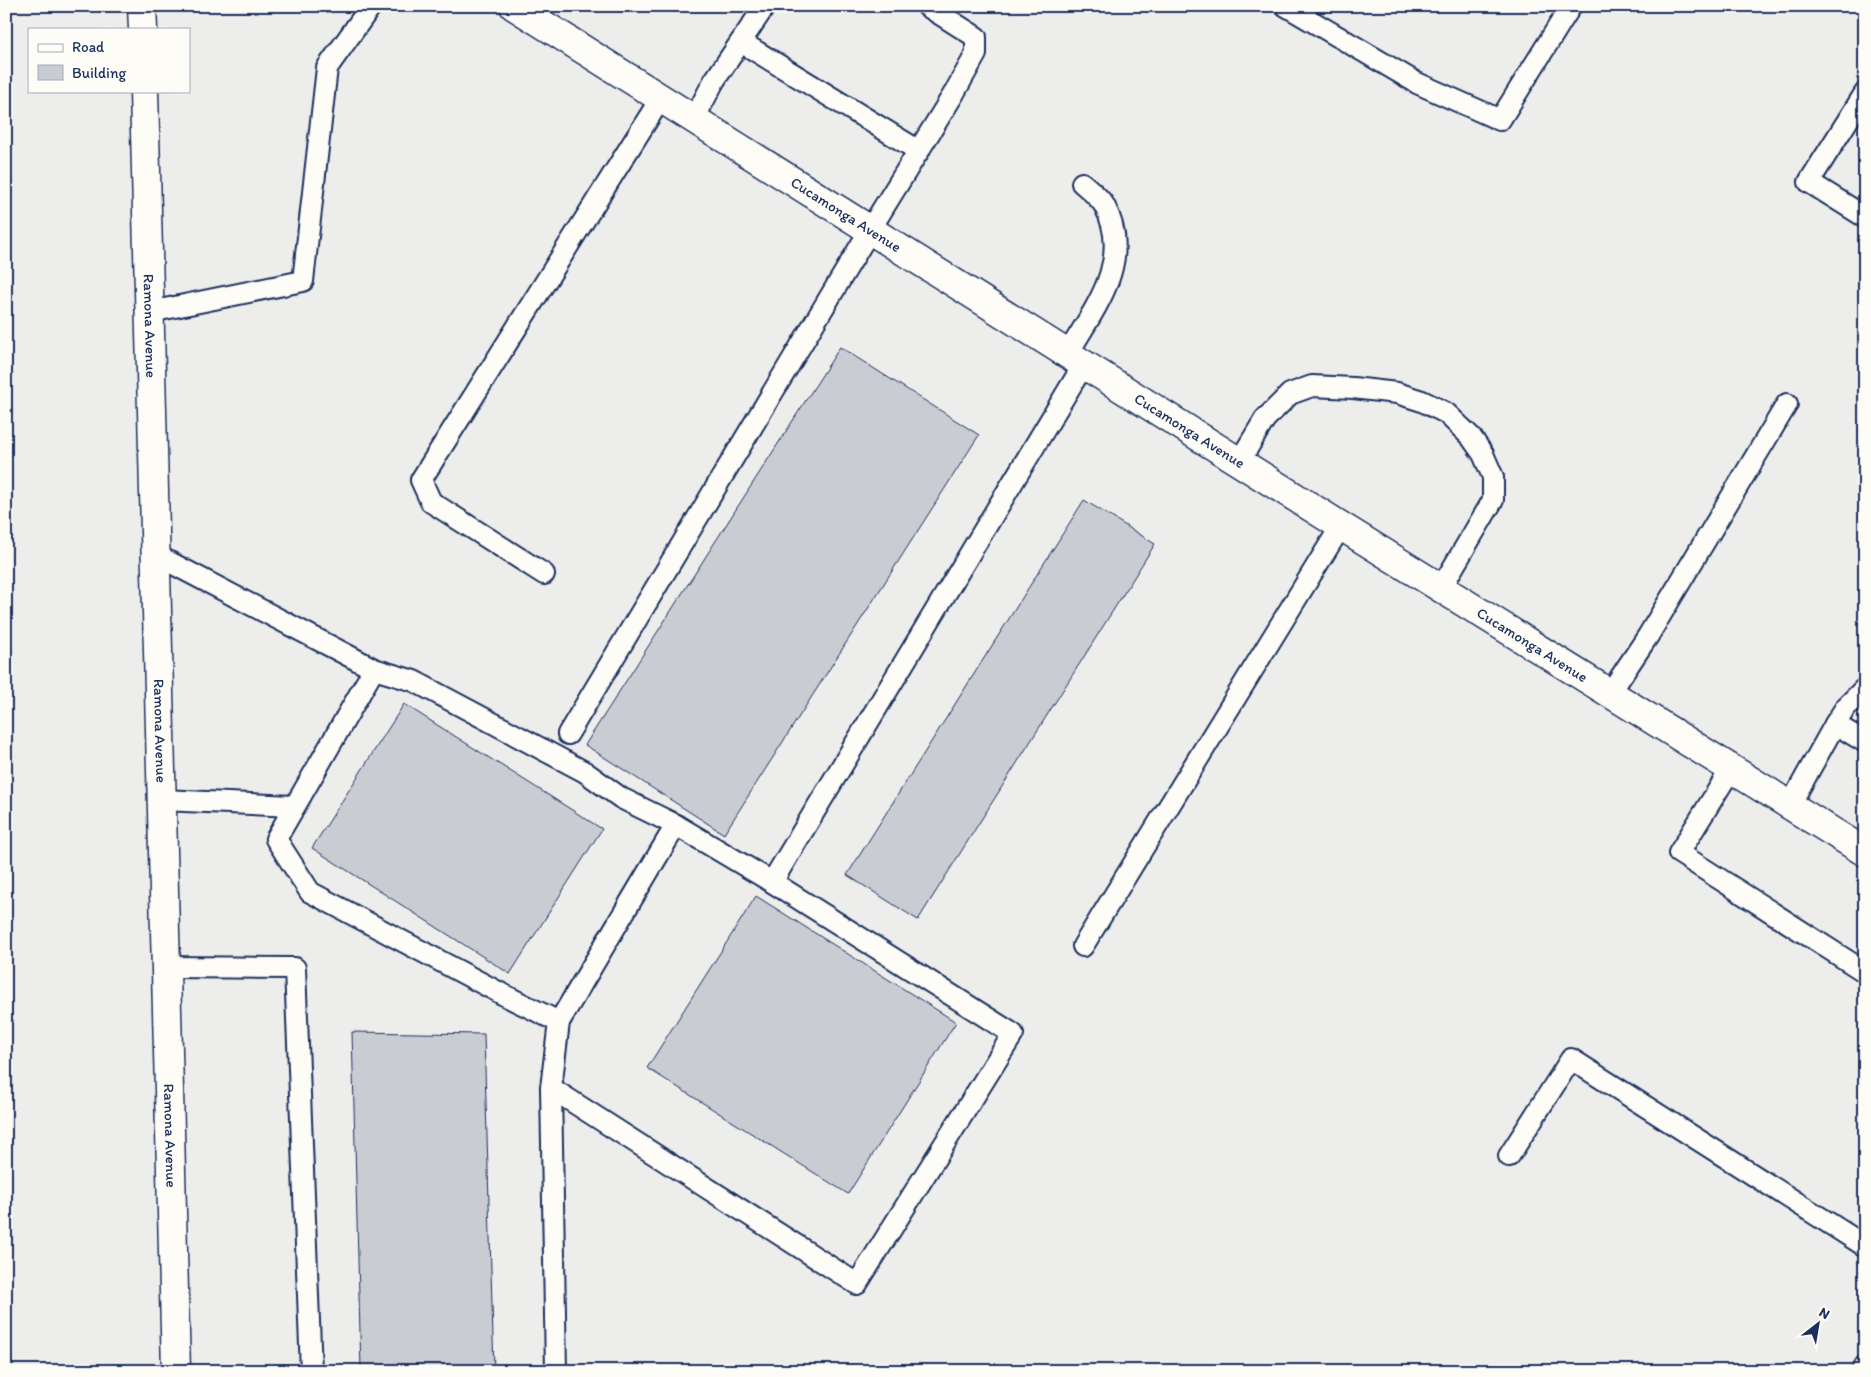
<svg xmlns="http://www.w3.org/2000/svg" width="1871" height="1377" font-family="Itim,sans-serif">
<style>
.built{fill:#edeeec;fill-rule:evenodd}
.building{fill:#c9ccd3;stroke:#1b2f5e}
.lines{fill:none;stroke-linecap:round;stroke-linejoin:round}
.service-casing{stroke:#1b2f5e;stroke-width:24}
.minor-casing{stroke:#1b2f5e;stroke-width:31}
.service{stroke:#fdfcf7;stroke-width:20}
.minor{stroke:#fdfcf7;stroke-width:28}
.labels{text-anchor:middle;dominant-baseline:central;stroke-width:4;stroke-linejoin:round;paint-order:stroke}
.street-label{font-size:15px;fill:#1b2f5e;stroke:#fdfcf7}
</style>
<rect width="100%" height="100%" fill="#fdfcf7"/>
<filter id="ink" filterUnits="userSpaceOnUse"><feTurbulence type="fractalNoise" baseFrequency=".02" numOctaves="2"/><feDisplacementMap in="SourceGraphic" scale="10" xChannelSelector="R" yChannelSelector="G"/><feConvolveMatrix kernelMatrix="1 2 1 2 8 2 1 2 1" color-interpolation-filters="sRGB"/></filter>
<g filter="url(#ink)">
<path class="built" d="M6,6H1865V1371H6ZM29,29H189V91H29Z"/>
<g class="building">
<polygon points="840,347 979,435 724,834 585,745"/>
<polygon points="1084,500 1155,544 918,920 847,875"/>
<polygon points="404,704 602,829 510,974 312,848"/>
<polygon points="756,896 956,1022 848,1194 647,1068"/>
<polygon points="352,1032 484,1034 494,1371 361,1371"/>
</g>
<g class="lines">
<defs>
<g id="service">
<polyline points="1286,6 1417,83 1500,120 1571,6"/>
<polyline points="741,42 919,151"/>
<polyline points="1865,93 1809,182 1865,217"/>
<polyline points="694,119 714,81 765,6"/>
<polyline points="150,312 303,281 327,68 371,6"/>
<path d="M1068,353C1095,308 1134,259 1104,205C1099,197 1089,189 1082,183"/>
<polyline points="1239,462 1265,419 1290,394 1312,386 1353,388 1397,393 1422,401 1446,413 1471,437 1483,454 1493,477 1493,500 1441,588"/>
<polyline points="156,555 374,669 414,681 585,772 621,798 676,825 772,882 1013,1034 857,1284 551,1088"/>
<polyline points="544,574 431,502 421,480 661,98"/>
<polyline points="374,669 276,839 310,892 504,995 559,1022"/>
<polyline points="1610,693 1648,636 1787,404"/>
<polyline points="1835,724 1846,707 1865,688"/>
<polyline points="568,734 879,215 953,95 976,54 976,37 927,6"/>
<polyline points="1731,769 1679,853 1865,972"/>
<polyline points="162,800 294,806"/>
<polyline points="1790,805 1835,724 1865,742"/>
<polyline points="772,882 1084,364"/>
<polyline points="1083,946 1341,526"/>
<polyline points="166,967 295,968 311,1371"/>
<polyline points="1509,1156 1571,1059 1865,1246"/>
<polyline points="556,1371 551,1088 559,1022 676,825"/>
<polyline points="1862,1371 1865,1366"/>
</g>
<g id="minor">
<polyline points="142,6 143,29"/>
<path id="s1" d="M514,6L1341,526L1865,852"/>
<path id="s2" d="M144,91L176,1371"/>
</g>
</defs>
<use href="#service" class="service-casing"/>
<use href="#minor" class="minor-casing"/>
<use href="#service" class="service"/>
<use href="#minor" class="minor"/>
</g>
</g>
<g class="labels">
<g class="street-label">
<text stroke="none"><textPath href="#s1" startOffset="392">Cucamonga Avenue</textPath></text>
<text stroke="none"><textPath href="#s2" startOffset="235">Ramona Avenue</textPath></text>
<text stroke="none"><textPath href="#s1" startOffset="798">Cucamonga Avenue</textPath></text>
<text stroke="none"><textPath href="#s1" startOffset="1202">Cucamonga Avenue</textPath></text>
<text stroke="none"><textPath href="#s2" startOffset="640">Ramona Avenue</textPath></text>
<text stroke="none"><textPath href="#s2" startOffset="1045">Ramona Avenue</textPath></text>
</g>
</g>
<rect width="1871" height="1377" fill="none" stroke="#fdfcf7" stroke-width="25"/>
<rect x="12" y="12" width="1846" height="1352" fill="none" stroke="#1b2f5e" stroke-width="2" filter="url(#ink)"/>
<rect x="28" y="28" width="162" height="65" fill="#fdfcf7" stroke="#a3aaba"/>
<rect x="38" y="44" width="25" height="8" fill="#fdfcf7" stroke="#a3aaba"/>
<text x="72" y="52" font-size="15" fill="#1b2f5e">Road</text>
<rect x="38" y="65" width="25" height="15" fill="#c9ccd3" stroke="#a3aaba"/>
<text x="72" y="78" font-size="15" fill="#1b2f5e">Building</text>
<g transform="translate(1818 1324) rotate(31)" stroke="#fdfcf7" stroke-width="4" paint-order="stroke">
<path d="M0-4L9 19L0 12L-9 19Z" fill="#1b2f5e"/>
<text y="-8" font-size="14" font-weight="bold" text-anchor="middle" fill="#1b2f5e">N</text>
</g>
</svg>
